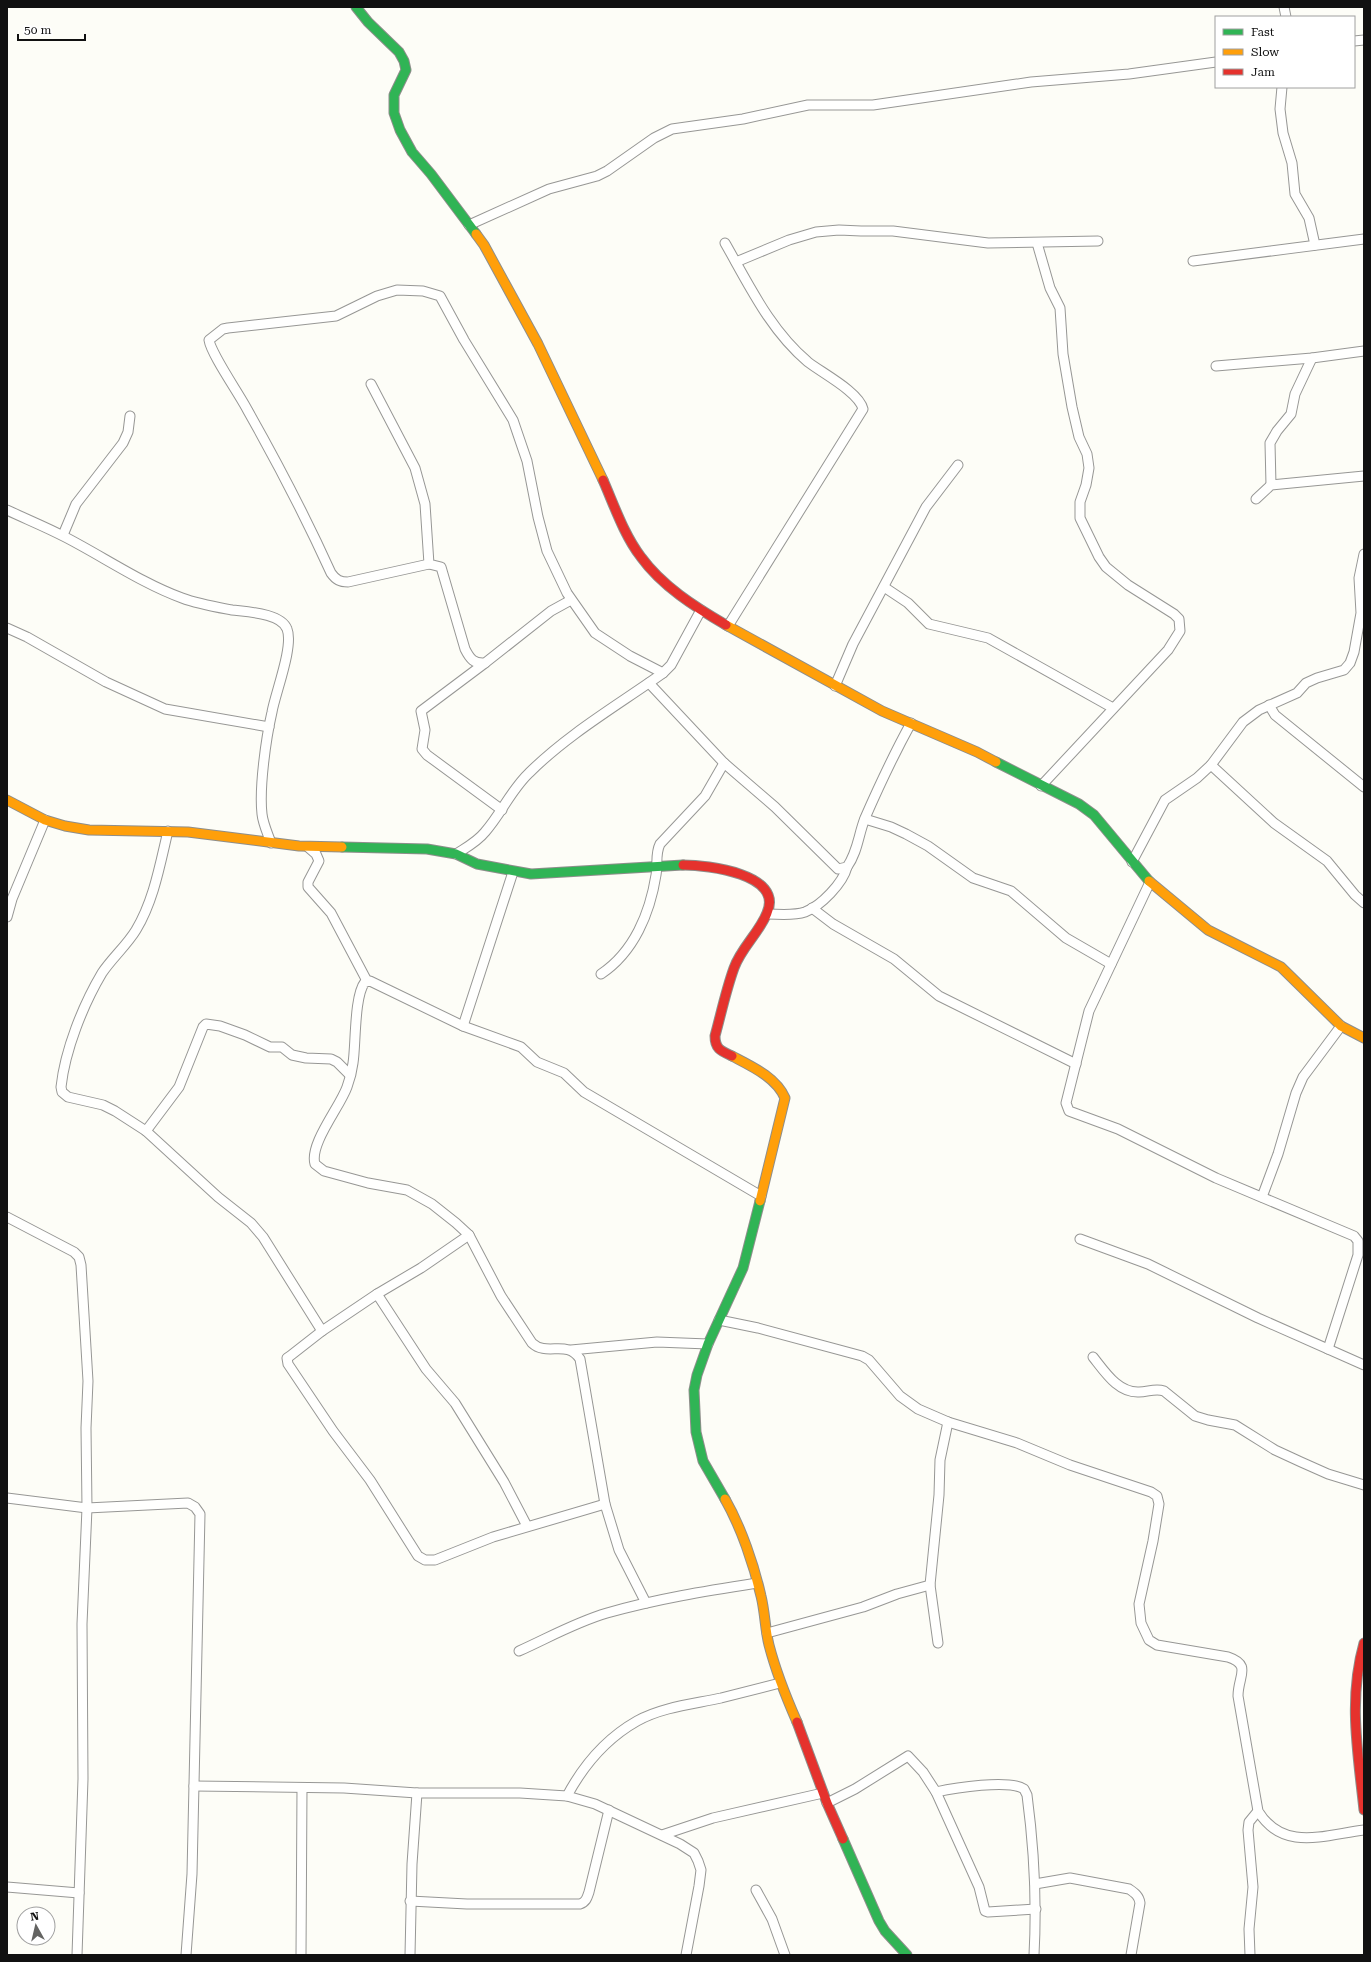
<svg xmlns="http://www.w3.org/2000/svg" width="1371" height="1962" font-family="'Roboto Serif',serif">
<style>
.lines{fill:none;stroke-linecap:round;stroke-linejoin:round}
.street-casing{stroke:#979795;stroke-width:11}
.fast-casing{stroke:#8e8e8b;stroke-width:11}
.slow-casing{stroke:#8e8e8b;stroke-width:11}
.jam-casing{stroke:#8e8e8b;stroke-width:11}
.street{stroke:#fffffe;stroke-width:9}
.fast{stroke:#30b455;stroke-width:9}
.slow{stroke:#ff9f0a;stroke-width:9}
.jam{stroke:#e5322d;stroke-width:9}
</style>
<rect width="100%" height="100%" fill="#fdfdf7"/>
<g class="lines">
<defs>
<g id="street">
<polyline points="1284,7 1286,17"/>
<polyline points="1354,41 1364,40"/>
<polyline points="1282,87 1280,109 1283,133 1292,163 1295,194 1309,218 1315,245"/>
<polyline points="469,225 549,189 597,176 607,171 654,138 672,129 743,119 808,105 873,105 1031,82 1129,74 1216,62"/>
<path d="M725,243C749,285 770,330 808,362C822,373 859,392 863,409L728,626"/>
<polyline points="1037,243 1050,288 1060,308 1063,354 1072,407 1079,437 1087,454 1089,468 1086,485 1080,502 1080,518 1099,557 1106,567 1128,585 1174,614 1179,619 1180,631 1168,650 1041,786"/>
<polyline points="1193,261 1364,239"/>
<polyline points="736,262 789,240 816,232 839,230 861,231 893,231 988,243 1098,241"/>
<polyline points="1216,366 1312,358 1364,351"/>
<path d="M371,384L415,468L425,504L429,564L441,567L465,649C470,659 474,664 485,663L551,611L571,600"/>
<polyline points="1271,485 1270,443 1277,431 1291,414 1295,394 1312,358"/>
<polyline points="1256,499 1271,485 1364,476"/>
<path d="M7,510C26,519 46,527 65,537C102,556 143,584 182,598C198,604 216,607 232,610C247,612 281,613 287,629C294,646 275,694 272,712C266,738 259,788 262,814C263,824 268,834 271,843"/>
<polyline points="63,535 76,504 123,443 128,432 130,416"/>
<path d="M429,564L348,582C340,582 336,580 331,573C306,518 278,464 248,411C240,395 211,354 209,340L223,329L228,328L336,316L377,296L397,290L423,291L440,296L464,340L513,420L527,461L538,517L547,551L567,593L595,633L630,656L663,673"/>
<polyline points="884,587 908,603 929,624 988,638 1113,708"/>
<polyline points="7,628 27,637 106,682 165,709 269,727"/>
<polyline points="485,663 421,711 425,730 422,749 427,755 502,810"/>
<path d="M649,683L724,763L775,807L838,869L847,867C858,851 858,836 865,818C879,786 894,754 911,723"/>
<polyline points="835,686 853,644 926,507 958,465"/>
<polyline points="1269,705 1275,715 1364,787"/>
<polyline points="1211,765 1274,823 1327,861 1355,895 1364,903"/>
<polyline points="865,819 891,827 906,834 928,846 973,878 1011,891 1066,938 1111,964"/>
<path d="M168,831C160,864 154,900 136,930C127,945 112,958 102,973C83,1005 65,1050 61,1087L62,1092L68,1097L103,1105L115,1111L146,1131L218,1197L251,1223L263,1237L322,1331"/>
<polyline points="308,847 316,854 319,861 308,882 308,887 331,913 367,981"/>
<path d="M456,854C467,847 477,842 485,832C501,814 511,790 529,773C568,734 618,705 663,673L671,665L701,610"/>
<polyline points="1132,862 1165,800 1197,778 1211,765 1243,722 1259,710 1297,693 1306,683 1317,678 1344,670 1350,663 1354,652 1361,613 1359,578 1364,554"/>
<polyline points="1150,882 1089,1011 1066,1103 1069,1111 1118,1129 1216,1178 1354,1236 1358,1241 1358,1255 1328,1349"/>
<polyline points="812,908 833,924 894,959 939,996 1076,1064"/>
<path d="M767,914C779,914 793,916 805,912C821,906 843,883 847,867"/>
<polyline points="7,917 12,899 45,820"/>
<path d="M601,974C634,952 650,913 656,875C658,864 655,854 660,844L705,796L724,763"/>
<polyline points="463,1026 513,872"/>
<polyline points="146,1131 179,1087 203,1027 206,1024 220,1026 245,1035 270,1047 282,1047 292,1055 306,1058 331,1059 337,1062 350,1075"/>
<polyline points="1262,1197 1278,1154 1296,1093 1303,1077 1341,1026"/>
<polyline points="7,1217 74,1252 79,1257 81,1265 88,1381 86,1428 87,1508 82,1624 83,1779 77,1955"/>
<polyline points="469,1235 421,1268 377,1294 322,1331 290,1356 287,1358 288,1364 333,1431 370,1480 418,1556 425,1560 435,1560 493,1537 605,1504"/>
<polyline points="1080,1239 1148,1264 1258,1318 1364,1365"/>
<polyline points="377,1294 426,1369 455,1403 504,1482 527,1526"/>
<path d="M719,1320L758,1328L862,1356L869,1360L900,1396L918,1409L948,1422L1017,1443L1070,1465L1151,1492L1157,1496L1159,1504L1153,1541L1139,1604L1141,1623L1149,1640L1157,1645L1228,1657C1252,1665 1238,1676 1238,1696L1258,1811C1283,1852 1324,1835 1364,1830"/>
<polyline points="571,1350 657,1342 708,1344"/>
<path d="M1093,1357C1105,1372 1118,1393 1139,1392C1148,1392 1155,1388 1164,1391L1195,1416L1208,1420L1235,1425L1275,1450L1301,1462L1328,1474L1364,1485"/>
<polyline points="7,1498 87,1508 188,1503 195,1507 200,1514 192,1874 186,1955"/>
<path d="M646,1603L619,1550L605,1504L580,1359C567,1339 547,1357 532,1343L501,1296L469,1235L456,1223L432,1204L407,1190L368,1183L324,1171L315,1164C309,1144 340,1107 347,1087C350,1079 352,1071 353,1063C356,1044 354,996 365,982L370,981L463,1026L521,1047L537,1062L564,1073L584,1092L761,1196"/>
<polyline points="767,1633 863,1607 897,1594 930,1585"/>
<polyline points="938,1643 930,1585 939,1495 940,1460 948,1422"/>
<path d="M519,1651C548,1638 576,1622 607,1613C656,1599 706,1591 757,1583"/>
<polyline points="194,1786 344,1788 417,1793 520,1793 567,1796 595,1804 680,1844 694,1853 698,1861 701,1870 699,1886 686,1955"/>
<polyline points="936,1792 979,1887 985,1911 988,1912 1036,1909"/>
<path d="M567,1796C583,1766 607,1738 637,1721C662,1707 694,1704 721,1698C741,1693 761,1688 780,1683"/>
<path d="M827,1803L855,1789L908,1756L923,1772L936,1792C954,1788 1009,1779 1024,1789L1027,1795C1034,1848 1037,1901 1034,1955"/>
<polyline points="662,1835 713,1818 823,1793"/>
<path d="M1035,1884L1070,1878L1129,1889C1135,1893 1139,1896 1140,1903L1131,1955"/>
<polyline points="7,1887 79,1893"/>
<polyline points="756,1890 772,1919 785,1955"/>
<path d="M410,1901L467,1904H580C586,1902 587,1898 589,1892L609,1810"/>
<polyline points="301,1955 302,1788"/>
<polyline points="410,1955 412,1864 417,1793"/>
<polyline points="1250,1955 1249,1929 1253,1887 1248,1830 1249,1822 1258,1811"/>
</g>
<g id="fast">
<polyline points="356,7 368,22 399,52 404,61 406,70 394,95 394,113 400,130 412,152 431,174 476,234"/>
<polyline points="996,762 1079,804 1094,815 1149,881"/>
<polyline points="342,847 427,849 456,854 477,864 531,874 683,865"/>
<polyline points="725,1499 703,1461 696,1432 694,1390 697,1375 708,1344 743,1268 760,1201"/>
<polyline points="843,1839 879,1921 885,1931 907,1955"/>
</g>
<g id="slow">
<polyline points="476,234 484,245 538,344 603,480"/>
<polyline points="726,625 882,711 977,752 996,762"/>
<polyline points="7,800 45,820 65,826 89,830 188,832 299,846 342,847"/>
<polyline points="1149,881 1208,930 1281,967 1341,1026 1364,1038"/>
<path d="M732,1056C751,1066 776,1077 785,1098L760,1201"/>
<path d="M725,1499C741,1527 754,1565 761,1596C765,1612 765,1629 769,1645C776,1672 786,1697 797,1722"/>
</g>
<g id="jam">
<path d="M603,480C614,505 624,535 641,557C662,586 695,607 726,625"/>
<path d="M683,865C708,865 784,874 767,913C759,933 741,948 734,968C726,990 721,1014 715,1036C715,1049 721,1051 732,1056"/>
<path d="M1364,1643C1348,1699 1358,1753 1364,1810"/>
<polyline points="797,1722 827,1803 843,1839"/>
</g>
</defs>
<use href="#street" class="street-casing"/>
<use href="#fast" class="fast-casing"/>
<use href="#slow" class="slow-casing"/>
<use href="#jam" class="jam-casing"/>
<use href="#street" class="street"/>
<use href="#fast" class="fast"/>
<use href="#slow" class="slow"/>
<use href="#jam" class="jam"/>
</g>
<rect width="1371" height="1962" fill="none" stroke="#111111" stroke-width="16"/>
<rect x="1215" y="16" width="140" height="72" fill="#ffffff" stroke="#a0a0a0"/>
<rect x="1223" y="29" width="20" height="6" fill="#30b455" stroke="#a0a0a0"/>
<text x="1251" y="36" font-size="12" fill="#111111">Fast</text>
<rect x="1223" y="49" width="20" height="6" fill="#ff9f0a" stroke="#a0a0a0"/>
<text x="1251" y="56" font-size="12" fill="#111111">Slow</text>
<rect x="1223" y="69" width="20" height="6" fill="#e5322d" stroke="#a0a0a0"/>
<text x="1251" y="76" font-size="12" fill="#111111">Jam</text>
<g transform="translate(36 1926) rotate(352)"><circle r="19" fill="#ffffff" stroke="#a0a0a0"/>
<path d="M0-3L7 15L0 10L-7 15Z" fill="#646462"/>
<text y="-6" font-size="11" font-weight="bold" text-anchor="middle" fill="#111111">N</text>
</g>
<path d="M18 34v6h67v-6" fill="none" stroke="#111111" stroke-width="2"/>
<text x="24" y="34" font-size="12" fill="#111111" stroke="#ffffff" stroke-width="3" paint-order="stroke">50 m</text>
</svg>
